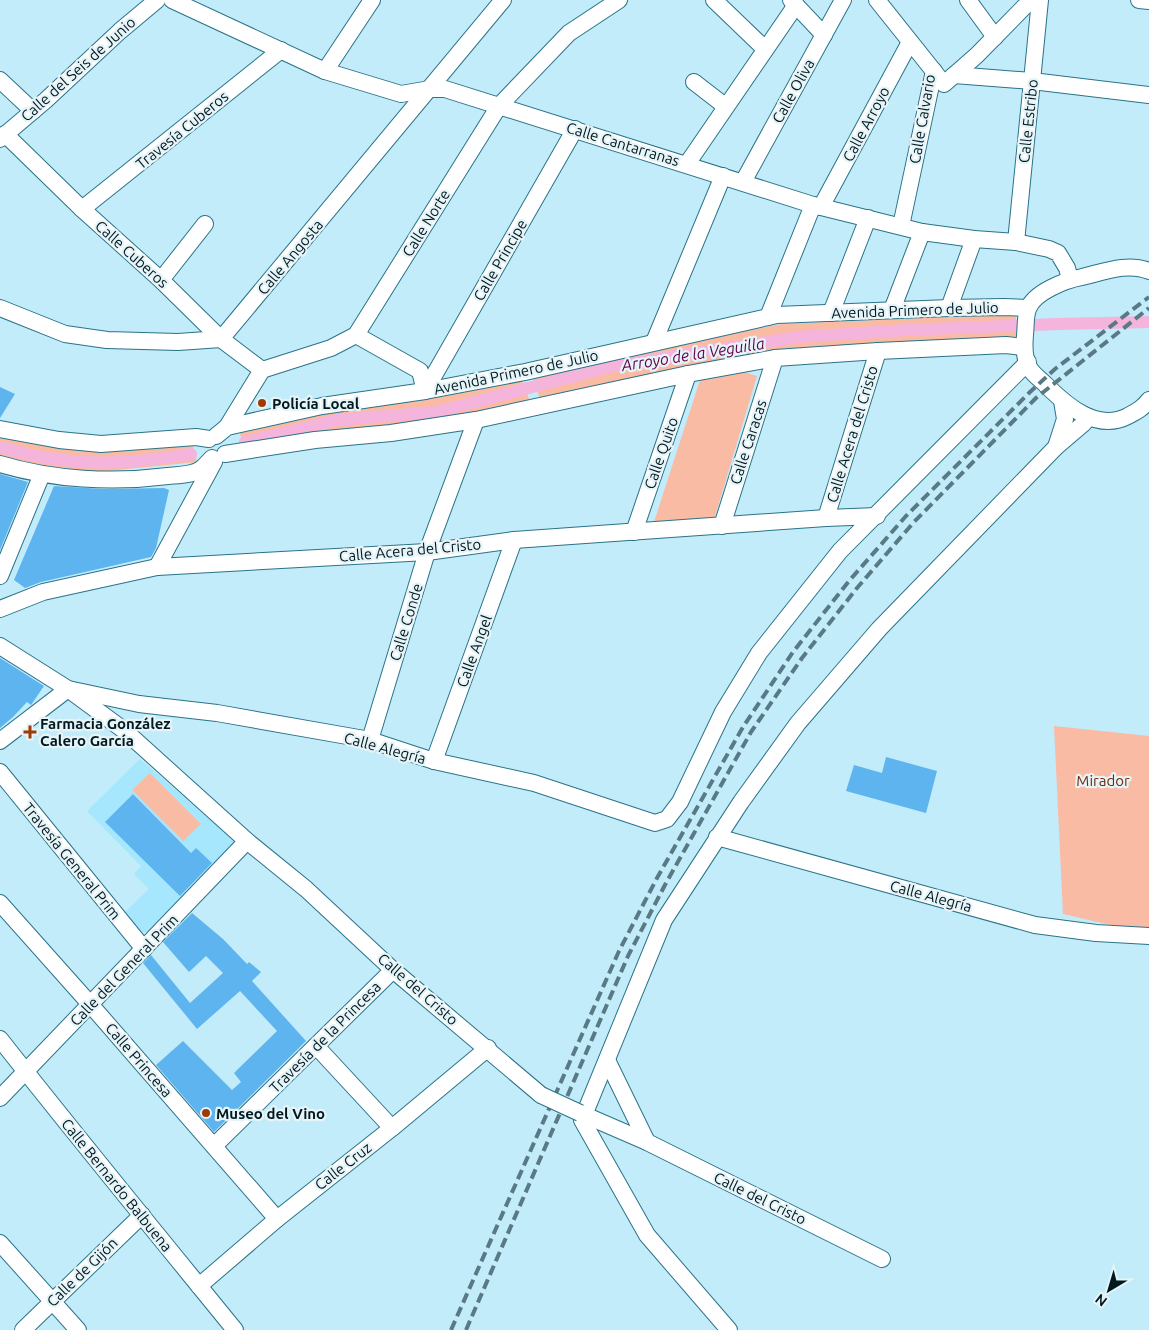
<svg xmlns="http://www.w3.org/2000/svg" width="1149" height="1330" font-family="Ubuntu,sans-serif">
<style>
.built{fill:#a7e7fd}
.green{fill:#fabba4}
.lines{fill:none;stroke-linecap:round;stroke-linejoin:round}
.canal{stroke:#f4b4dc;stroke-width:12}
.building{fill:#5eb4ef}
.minor-casing{stroke:#2a7388;stroke-width:18}
.minor{stroke:#fff;stroke-width:16}
.rail{stroke:#597984;stroke-width:4;stroke-dasharray:10 5;stroke-linecap:butt}
.minor-bridge-casing{stroke:#2a7388;stroke-width:18;stroke-linecap:butt}
.minor-bridge{stroke:#fff;stroke-width:16}
.poi-dot{fill:#9f3a08;stroke:#e6f4f8;stroke-width:2}
.labels{text-anchor:middle;dominant-baseline:central;stroke-width:4.5;stroke-linejoin:round;paint-order:stroke}
.street-label{font-size:15px;fill:#001820;stroke:#e6f4f8}
.poi-label{font-size:15px;font-weight:bold;fill:#001820;stroke:#e6f4f8;text-anchor:start}
.park-label{font-size:15px;fill:#702909;stroke:#e6f4f8}
.water-label{font-size:16px;font-style:italic;fill:#63024c;stroke:#e6f4f8}
</style>
<rect width="100%" height="100%" fill="#c2ecfa"/>
<polygon class="built" points="140,759 236,842 151,932 142,932 125,912 149,889 134,874 141,866 87,811"/>
<g class="green">
<polygon points="1016,314 1016,342 815,347 741,354 612,384 542,406 531,371 782,324"/>
<polygon points="744,372 757,376 713,523 654,522 700,380"/>
<polygon points="521,378 531,404 315,440 247,460 239,430 319,411"/>
<polygon points="0,436 59,448 192,443 197,462 87,473 0,460"/>
<polygon points="1054,726 1149,736 1149,934 1063,914"/>
<polygon points="150,773 201,824 183,841 132,790"/>
</g>
<g class="lines">
<g class="canal">
<polyline points="245,442 337,420 436,412 617,365 799,337 908,330 1057,324 1149,322"/>
<path d="M0,447C40,459 81,464 122,462C145,461 168,457 191,454"/>
</g>
</g>
<g class="building">
<polygon points="0,387 15,394 0,418"/>
<polygon points="0,474 28,482 0,550"/>
<polygon points="54,486 104,489 164,488 169,490 156,548 151,557 41,582 25,588 14,580"/>
<polygon points="0,658 44,686 31,705 27,702 13,717 0,728"/>
<polygon points="886,757 937,771 926,813 846,791 854,765 882,773"/>
<polygon points="133,794 191,853 196,848 212,863 180,896 105,822"/>
<polygon points="192,913 223,939 247,964 249,962 261,972 252,981 306,1041 214,1132 156,1065 183,1041 232,1090 241,1082 234,1073 277,1031 240,991 197,1029 143,963 151,955 190,1003 223,973 206,956 189,972 163,942"/>
</g>
<g class="lines">
<defs>
<g id="minor">
<polyline points="172,0 325,71 401,94 430,89 445,89 813,205 922,232 974,239 1016,242 1049,249 1058,253 1067,268 1070,279"/>
<polyline points="714,0 765,49"/>
<polyline points="791,0 824,35"/>
<polyline points="877,0 944,84 977,55 1031,0"/>
<polyline points="968,0 995,37"/>
<polyline points="1139,0 1149,1"/>
<polyline points="325,71 372,0"/>
<polyline points="954,75 1032,81 1149,95"/>
<polyline points="0,80 33,111"/>
<polyline points="694,82 725,106"/>
<polyline points="5,134 82,209 161,280 221,339 262,370"/>
<polyline points="0,139 46,100 120,31 157,0"/>
<polyline points="687,164 796,5"/>
<polyline points="743,182 843,0"/>
<polyline points="821,207 910,42"/>
<polyline points="82,209 281,50"/>
<polyline points="901,226 934,71"/>
<polyline points="1016,242 1040,0"/>
<path d="M1149,271C1128,262 1103,272 1082,277C1066,280 1034,292 1028,309C1025,317 1026,327 1025,335C1024,346 1024,360 1030,369C1034,375 1041,380 1046,385C1067,406 1097,432 1128,416C1137,411 1143,408 1149,400"/>
<polyline points="161,280 205,224"/>
<polyline points="0,308 65,334 107,340 178,342 221,339 503,0"/>
<polyline points="949,308 974,239"/>
<polyline points="892,310 922,232"/>
<polyline points="831,313 868,218"/>
<polyline points="768,317 813,205"/>
<polyline points="356,335 420,371 425,391"/>
<polyline points="654,342 723,176"/>
<polyline points="425,391 575,129"/>
<polyline points="227,427 262,370 331,348 356,335 499,106 569,33 619,0"/>
<polyline points="0,429 59,440 101,444 196,437 209,439"/>
<polyline points="216,436 227,427 322,406 425,391 525,372 777,315 949,308 1004,307 1028,308"/>
<polyline points="1056,447 1065,419 1062,401"/>
<polyline points="225,454 315,440 391,433 476,420 688,374 775,358 878,351 1006,345 1024,347"/>
<path d="M0,464C53,480 113,483 168,476C178,475 193,475 201,469C205,466 209,461 212,458"/>
<polyline points="826,518 878,351"/>
<polyline points="722,526 775,358"/>
<polyline points="634,532 688,374"/>
<polyline points="157,567 214,462"/>
<polyline points="0,576 42,474"/>
<polyline points="0,609 43,592 157,567 427,552 514,540 826,518 877,516"/>
<polyline points="0,646 68,689 125,731 247,841 306,889 393,970 541,1095"/>
<polyline points="370,740 427,552 476,420"/>
<polyline points="0,741 68,689 139,704 217,713 370,740 434,761 534,783 655,823 667,819 680,802 723,712 759,653 840,551 1028,362"/>
<polyline points="434,761 514,540"/>
<polyline points="0,772 144,949"/>
<polyline points="717,837 1035,925 1096,933 1149,936"/>
<polyline points="0,903 90,1004 277,1219"/>
<path d="M0,1039C77,1137 156,1233 235,1330"/>
<polyline points="316,1046 392,1128"/>
<polyline points="607,1060 647,1142"/>
<polyline points="0,1098 247,841"/>
<polyline points="580,1113 647,1142 882,1259"/>
<polyline points="214,1146 393,970"/>
<polyline points="0,1243 78,1330"/>
<polyline points="199,1286 277,1219 392,1128 488,1048"/>
<polyline points="23,1330 142,1215"/>
<polyline points="729,1330 647,1235 582,1120 664,920 741,802 798,723 879,629 1056,447 1083,424 1089,417"/>
</g>
</defs>
<use href="#minor" class="minor-casing"/>
<use href="#minor" class="minor"/>
<g class="rail">
<polyline points="451,1330 619,951 657,878 743,727 793,652 849,581 906,516 1030,392 1055,369 1149,297"/>
<polyline points="466,1330 628,956 666,883 751,732 802,658 857,588 914,522 1036,398 1149,308"/>
</g>
<defs>
<polyline id="minor-bridge" points="541,1095 580,1113"/>
</defs>
<use href="#minor-bridge" class="minor-bridge-casing"/>
<use href="#minor-bridge" class="minor-bridge"/>
</g>
<g class="poi-dot">
<circle cx="262" cy="403" r="5"/>
<path d="M27.5 724.5h5v5h5v5h-5v5h-5v-5h-5v-5h5z"/>
<circle cx="206" cy="1113" r="5"/>
</g>
<g class="labels">
<g class="street-label">
<text transform="translate(78 69) rotate(-42)">Calle del Seis de Junio</text>
<text transform="translate(793 91) rotate(-61)">Calle Oliva</text>
<text transform="translate(922 119) rotate(-80)">Calle Calvario</text>
<text transform="translate(1028 121) rotate(-84)">Calle Estribo</text>
<text transform="translate(866 124) rotate(-62)">Calle Arroyo</text>
<text transform="translate(182 130) rotate(-39)">Travesía Cuberos</text>
<text transform="translate(623 144) rotate(17)">Calle Cantarranas</text>
<text transform="translate(426 223) rotate(-58)">Calle Norte</text>
<text transform="translate(132 254) rotate(42)">Calle Cuberos</text>
<text transform="translate(290 257) rotate(-50)">Calle Angosta</text>
<text transform="translate(500 260) rotate(-60)">Calle Principe</text>
<text transform="translate(915 310) rotate(-2)">Avenida Primero de Julio</text>
<text transform="translate(516 372) rotate(-12)">Avenida Primero de Julio</text>
<text transform="translate(852 434) rotate(-73)">Calle Acera del Cristo</text>
<text transform="translate(748 442) rotate(-72)">Calle Caracas</text>
<text transform="translate(661 453) rotate(-71)">Calle Quito</text>
<text transform="translate(410 550) rotate(-5)">Calle Acera del Cristo</text>
<text transform="translate(406 622) rotate(-73)">Calle Conde</text>
<text transform="translate(474 651) rotate(-70)">Calle Angel</text>
<text transform="translate(385 748) rotate(15)">Calle Alegría</text>
<text transform="translate(72 861) rotate(51)">Travesía General Prim</text>
<text transform="translate(931 896) rotate(15)">Calle Alegría</text>
<text transform="translate(124 970) rotate(-46)">Calle del General Prim</text>
<text transform="translate(418 989) rotate(41)">Calle del Cristo</text>
<text transform="translate(325 1037) rotate(-45)">Travesía de la Princesa</text>
<text transform="translate(139 1060) rotate(49)">Calle Princesa</text>
<text transform="translate(343 1166) rotate(-38)">Calle Cruz</text>
<text transform="translate(117 1185) rotate(51)">Calle Bernardo Balbuena</text>
<text transform="translate(760 1198) rotate(26)">Calle del Cristo</text>
<text transform="translate(82 1272) rotate(-44)">Calle de Gijón</text>
</g>
<g class="poi-label">
<text x="272" y="403">Policía Local</text>
<text x="40" y="723">Farmacia González<tspan x="40" dy="17">Calero García</tspan></text>
<text x="216" y="1113">Museo del Vino</text>
</g>
<g class="park-label">
<text x="1103" y="780">Mirador</text>
</g>
<g class="water-label">
<text transform="translate(693 354) rotate(-9)">Arroyo de la Veguilla</text>
</g>
</g>
<g transform="translate(1109 1290) rotate(218)" stroke="#e6f4f8" stroke-width="4" paint-order="stroke">
<path d="M0-4L9 19L0 12L-9 19Z" fill="#001820"/>
<text y="-8" font-size="14" font-weight="bold" text-anchor="middle" fill="#001820">N</text>
</g>
</svg>
